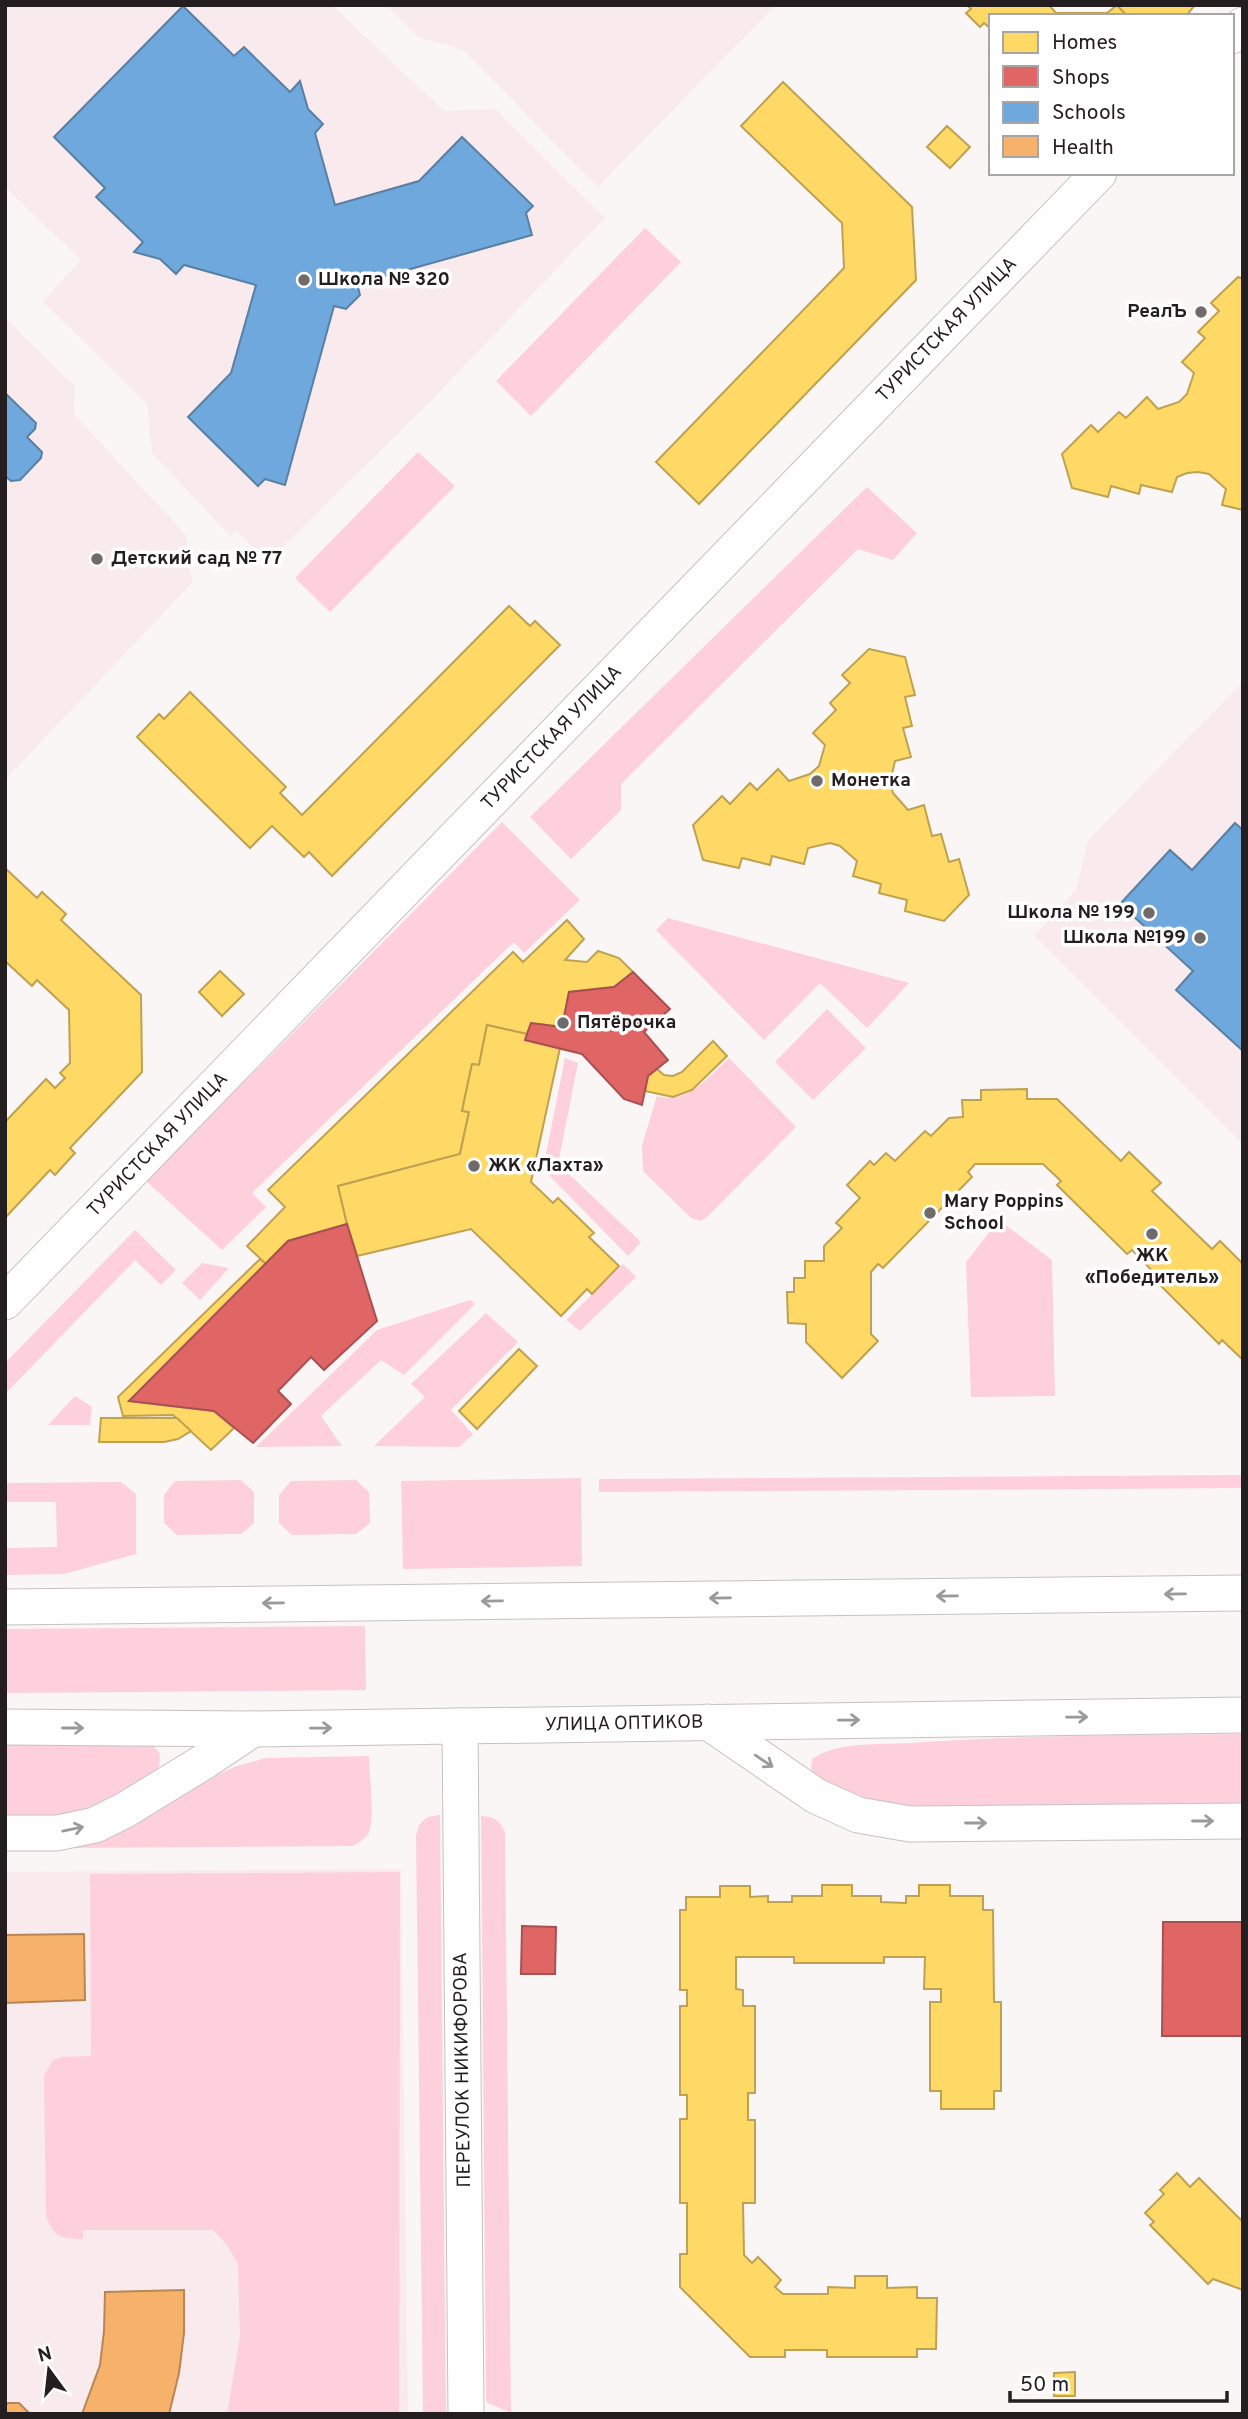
<svg xmlns="http://www.w3.org/2000/svg" width="1248" height="2419" font-family="Overpass,sans-serif">
<style>
.built{fill:#f9eaed}
.green{fill:#fdd0dc}
.homes{fill:#ffd966;stroke:#bea151;stroke-width:2}
.shops{fill:#e06666;stroke:#a85051;stroke-width:2}
.schools{fill:#6fa8dc;stroke:#597fa4;stroke-width:2}
.health{fill:#f6b26b;stroke:#b78654;stroke-width:2}
.lines{fill:none;stroke-linecap:round;stroke-linejoin:round}
.minor-casing{stroke:#c6c1c2;stroke-width:37}
.minor{stroke:#fefefe;stroke-width:35}
.oneway{stroke:#9c999a}
.poi-dot{fill:#706a6b;stroke:#fff;stroke-width:2.5}
.labels{text-anchor:middle;dominant-baseline:central;stroke-width:7;stroke-linejoin:round;paint-order:stroke}
.poi-label{font-size:19px;font-weight:bold;fill:#251e20;stroke:#fff;text-anchor:start}
.street-label{font-size:19px;fill:#251e20;stroke:#fff}
</style>
<rect width="100%" height="100%" fill="#fbf6f6"/>
<g class="built">
<polygon points="5,5 332,5 444,111 495,109 605,218 432,400 268,562 236,531 230,536 152,453 147,404 43,301 81,260 5,187"/>
<polygon points="386,5 776,5 598,187 463,50 418,37"/>
<polygon points="5,318 75,386 74,414 186,535 192,583 5,780"/>
<polygon points="1243,682 1243,1145 1034,936 1076,890 1088,840"/>
<polygon points="401,1869 408,2414 5,2414 5,1872"/>
</g>
<g class="green">
<polygon points="645,228 681,262 531,416 496,381"/>
<polygon points="418,452 455,486 330,612 295,578"/>
<polygon points="867,487 917,533 893,560 858,549 621,784 621,810 571,859 530,817"/>
<polygon points="502,822 580,900 524,953 514,942 252,1193 266,1207 222,1250 146,1181"/>
<polygon points="668,918 909,983 867,1028 820,983 764,1040 656,930"/>
<polygon points="827,1009 866,1048 813,1100 775,1062"/>
<polygon points="565,1058 578,1063 558,1164 641,1242 628,1256 543,1169"/>
<path d="M729,1058L796,1127L707,1217L701,1221L691,1218L643,1171L642,1145L657,1096C688,1105 708,1077 729,1058Z"/>
<polygon points="999,1220 1052,1260 1055,1396 971,1397 966,1262"/>
<polygon points="135,1230 176,1270 161,1285 135,1260 5,1394 5,1363"/>
<polygon points="202,1263 229,1268 200,1300 182,1283"/>
<polygon points="623,1264 636,1277 580,1331 566,1320"/>
<polygon points="470,1300 475,1304 404,1375 381,1360 321,1416 342,1446 256,1447 377,1330"/>
<polygon points="486,1313 518,1342 451,1410 473,1434 459,1447 374,1446 425,1397 411,1384"/>
<polygon points="75,1396 92,1407 90,1425 48,1425"/>
<polygon points="1243,1475 1243,1488 599,1492 599,1479"/>
<polygon points="581,1478 582,1566 403,1569 401,1481"/>
<polygon points="241,1480 254,1492 254,1523 241,1534 177,1535 164,1523 164,1495 175,1481"/>
<polygon points="356,1480 369,1492 370,1523 356,1534 292,1535 279,1523 279,1495 291,1481"/>
<polygon points="121,1482 136,1494 136,1554 64,1574 5,1575 5,1548 57,1547 56,1502 5,1502 5,1483"/>
<polygon points="365,1626 366,1690 5,1693 5,1629"/>
<path d="M1243,1734V1806L911,1809L862,1800L815,1777L811,1768L812,1759C838,1741 880,1745 911,1743C1022,1735 1132,1735 1243,1734Z"/>
<path d="M5,1743L153,1745L160,1754L159,1767C129,1790 98,1808 61,1817C44,1821 23,1818 5,1818Z"/>
<path d="M369,1756C369,1774 375,1817 369,1832C366,1839 359,1843 352,1846L67,1848L234,1767L266,1758Z"/>
<polygon points="440,1815 446,2414 423,2414 416,1836 419,1825 427,1817"/>
<path d="M481,1816C495,1817 500,1820 505,1833L511,2413L486,2402Z"/>
<path d="M400,1872L399,2414H227L240,2337L238,2264L227,2245L213,2230H83V2239C60,2238 55,2238 46,2216L44,2076L53,2060L62,2057L91,2056L90,1874Z"/>
</g>
<g class="homes">
<polygon points="967,5 1049,5 1056,13 1107,13 1117,5 1127,16 991,16 991,29 984,23 980,27 966,13 971,9"/>
<polygon points="1117,5 1195,5 1186,16 1127,16"/>
<polygon points="783,82 912,207 916,280 699,504 656,462 844,268 842,223 741,126"/>
<polygon points="947,126 970,147 950,168 927,147"/>
<polygon points="1238,277 1243,279 1243,510 1222,505 1226,489 1209,474 1198,472 1187,473 1177,477 1172,492 1141,485 1139,494 1111,486 1108,497 1072,488 1062,454 1091,425 1098,432 1119,412 1126,418 1147,397 1158,409 1179,402 1187,394 1194,373 1182,362 1205,338 1198,332 1219,311 1211,303"/>
<polygon points="509,606 530,626 535,621 560,645 332,876 309,852 304,857 272,826 250,848 137,737 159,714 164,719 190,692 286,787 280,793 302,815"/>
<polygon points="869,649 905,657 915,695 905,697 912,726 903,728 911,757 895,761 890,782 893,793 908,810 924,805 932,836 941,834 949,862 959,859 969,895 944,921 905,911 907,900 879,893 881,884 853,876 857,861 840,846 830,843 808,848 804,864 772,856 770,865 742,858 739,868 703,860 693,825 722,796 730,804 750,783 757,790 778,769 789,781 810,774 819,766 825,745 813,733 836,710 830,703 850,683 842,675"/>
<polygon points="5,868 37,898 42,892 66,914 61,920 141,995 142,1072 70,1148 75,1153 55,1175 50,1170 5,1218 5,1122 46,1079 55,1088 65,1078 60,1073 70,1063 69,1010 37,980 32,986 5,961"/>
<polygon points="567,920 584,939 565,960 587,962 598,951 619,958 633,972 614,987 569,992 562,1027 531,1023 527,1034 487,1025 479,1065 472,1064 462,1111 469,1112 460,1154 338,1186 347,1224 288,1241 266,1264 247,1246 285,1207 268,1190 513,952 523,962"/>
<polygon points="220,971 244,994 222,1016 199,992"/>
<polygon points="487,1025 527,1034 525,1040 560,1048 531,1182 553,1203 558,1198 594,1233 589,1237 619,1266 592,1294 587,1289 561,1316 471,1229 357,1256 347,1224 338,1186 460,1154 469,1112 462,1111 472,1064 479,1065"/>
<polygon points="713,1041 727,1056 692,1090 673,1097 645,1091 648,1076 657,1069 664,1075 673,1076 682,1072"/>
<polygon points="1027,1089 1027,1099 1057,1099 1121,1161 1129,1152 1161,1183 1152,1191 1212,1249 1220,1241 1243,1264 1243,1360 1222,1340 1219,1344 1150,1275 1153,1272 1143,1261 1132,1250 1127,1254 1057,1185 1061,1181 1043,1164 975,1164 968,1172 972,1177 883,1268 878,1264 871,1272 871,1334 878,1341 842,1378 806,1342 806,1324 788,1323 787,1292 794,1292 794,1278 805,1278 805,1261 824,1261 824,1246 842,1228 836,1223 860,1198 847,1185 870,1161 874,1165 886,1153 895,1161 925,1131 931,1136 949,1118 963,1117 962,1100 981,1100 981,1090"/>
<polygon points="260,1259 266,1264 129,1401 214,1411 234,1428 211,1450 173,1415 123,1416 118,1397"/>
<polygon points="519,1349 537,1366 477,1429 459,1411"/>
<polygon points="101,1418 177,1418 191,1431 178,1439 164,1442 99,1442"/>
<polygon points="822,1885 852,1885 852,1896 881,1896 881,1902 906,1903 906,1896 919,1896 919,1885 950,1885 950,1896 983,1896 983,1910 993,1910 994,2002 1001,2002 1001,2091 994,2091 994,2109 941,2109 941,2091 930,2091 930,2002 941,2002 941,1989 924,1989 925,1957 884,1957 884,1963 794,1963 794,1957 736,1957 736,1989 743,1990 743,2006 755,2006 755,2093 748,2093 748,2120 755,2120 755,2203 743,2203 744,2255 752,2263 758,2257 781,2280 775,2287 783,2294 828,2294 828,2287 855,2288 855,2276 887,2276 887,2288 917,2287 917,2298 937,2298 936,2349 917,2349 917,2357 827,2357 827,2350 785,2350 785,2357 750,2357 680,2287 680,2254 687,2254 687,2203 680,2203 680,2119 687,2119 687,2095 680,2095 680,2006 687,2006 687,1990 680,1990 680,1910 686,1910 686,1897 720,1897 720,1886 750,1886 750,1897 768,1896 768,1902 792,1902 792,1896 822,1896"/>
<polygon points="1177,2173 1190,2187 1199,2178 1243,2222 1243,2290 1213,2279 1208,2284 1150,2225 1154,2222 1145,2213 1164,2194 1160,2190"/>
<polygon points="1075,2372 1075,2396 1054,2396 1054,2373"/>
</g>
<g class="shops">
<polygon points="633,972 670,1009 644,1032 668,1060 648,1076 642,1105 624,1099 582,1054 525,1040 531,1023 562,1027 569,992 614,987"/>
<polygon points="347,1224 377,1321 324,1370 311,1357 278,1391 291,1404 253,1443 214,1411 129,1401 288,1241"/>
<polygon points="1163,1922 1243,1922 1243,2036 1162,2036"/>
<polygon points="522,1926 556,1927 555,1974 521,1974"/>
</g>
<g class="schools">
<polygon points="183,6 234,56 244,47 290,92 300,81 308,109 323,124 315,133 335,205 419,181 462,137 533,206 526,213 532,235 357,284 360,295 346,309 334,306 285,485 265,479 258,486 188,417 231,373 256,285 184,265 176,274 160,259 134,252 143,242 96,197 105,188 54,137"/>
<polygon points="5,393 36,423 35,429 27,437 42,452 41,458 20,480 11,481 5,476"/>
<polygon points="1235,823 1243,830 1243,1051 1176,990 1193,971 1120,904 1170,850 1192,870"/>
</g>
<g class="health">
<polygon points="84,1934 85,2000 5,2003 5,1935"/>
<polygon points="184,2290 184,2333 179,2373 169,2414 82,2414 100,2365 104,2331 105,2292"/>
<polygon points="8,2403 19,2403 30,2414 5,2414 5,2406"/>
</g>
<g class="lines">
<defs>
<g id="minor">
<polyline points="1232,36 1243,25"/>
<polyline points="5,1302 1099,173"/>
<polyline points="5,1607 1243,1593"/>
<polyline points="708,1722 816,1796 858,1815 910,1824 1243,1821"/>
<polyline points="460,1726 466,2414"/>
<polyline points="5,1727 253,1729 1243,1715"/>
<polyline points="5,1833 57,1833 95,1825 125,1810 205,1761 253,1729"/>
</g>
</defs>
<use href="#minor" class="minor-casing"/>
<use href="#minor" class="minor"/>
</g>
<defs><path id="oneway-shaft" d="M-6 0H5M1.5-3L5.5 0L1.5 3" fill="none" stroke-width="1.6" stroke-linecap="round" stroke-linejoin="round" transform="scale(1.75)"/></defs>
<g class="oneway">
<use href="#oneway-shaft" transform="translate(1175 1594) rotate(179)"/>
<use href="#oneway-shaft" transform="translate(947 1596) rotate(179)"/>
<use href="#oneway-shaft" transform="translate(720 1598) rotate(179)"/>
<use href="#oneway-shaft" transform="translate(492 1601) rotate(179)"/>
<use href="#oneway-shaft" transform="translate(273 1603) rotate(179)"/>
<use href="#oneway-shaft" transform="translate(1077 1717) rotate(-1)"/>
<use href="#oneway-shaft" transform="translate(849 1720) rotate(-1)"/>
<use href="#oneway-shaft" transform="translate(73 1728)"/>
<use href="#oneway-shaft" transform="translate(321 1728) rotate(-1)"/>
<use href="#oneway-shaft" transform="translate(764 1761) rotate(34)"/>
<use href="#oneway-shaft" transform="translate(1203 1821)"/>
<use href="#oneway-shaft" transform="translate(976 1823)"/>
<use href="#oneway-shaft" transform="translate(73 1829) rotate(-12)"/>
</g>
<g class="poi-dot">
<circle cx="304" cy="280" r="7"/>
<circle cx="1201" cy="312" r="7"/>
<circle cx="97" cy="559" r="7"/>
<circle cx="817" cy="781" r="7"/>
<circle cx="1149" cy="913" r="7"/>
<circle cx="1200" cy="938" r="7"/>
<circle cx="563" cy="1023" r="7"/>
<circle cx="474" cy="1166" r="7"/>
<circle cx="930" cy="1213" r="7"/>
<circle cx="1152" cy="1234" r="7"/>
</g>
<g class="labels">
<g class="poi-label">
<text x="318" y="280">Школа № 320</text>
<text x="1187" y="312" text-anchor="end">РеалЪ</text>
<text x="111" y="559">Детский сад № 77</text>
<text x="831" y="781">Монетка</text>
<text x="1135" y="913" text-anchor="end">Школа № 199</text>
<text x="1186" y="938" text-anchor="end">Школа №199</text>
<text x="577" y="1023">Пятёрочка</text>
<text x="488" y="1166">ЖК «Лахта»</text>
<text x="944" y="1202">Mary Poppins<tspan x="944" dy="22">School</tspan></text>
<text x="1152" y="1256" text-anchor="middle">ЖК<tspan x="1152" dy="22">«Победитель»</tspan></text>
</g>
<g class="street-label">
<text transform="translate(947 330) rotate(-46)">ТУРИСТСКАЯ УЛИЦА</text>
<text transform="translate(552 738) rotate(-46)">ТУРИСТСКАЯ УЛИЦА</text>
<text transform="translate(158 1145) rotate(-46)">ТУРИСТСКАЯ УЛИЦА</text>
<text transform="translate(624 1724) rotate(-1)">УЛИЦА ОПТИКОВ</text>
<text transform="translate(463 2070) rotate(-91)">ПЕРЕУЛОК НИКИФОРОВА</text>
</g>
</g>
<rect width="1248" height="2419" fill="none" stroke="#251e20" stroke-width="14"/>
<rect x="989" y="14" width="245" height="161" fill="#ffffff" stroke="#a8a5a6" stroke-width="2"/>
<rect x="1003" y="32" width="35" height="21" fill="#ffd966" stroke="#a8a5a6" stroke-width="2"/>
<text x="1052" y="49" font-size="21" fill="#251e20">Homes</text>
<rect x="1003" y="66" width="35" height="21" fill="#e06666" stroke="#a8a5a6" stroke-width="2"/>
<text x="1052" y="84" font-size="21" fill="#251e20">Shops</text>
<rect x="1003" y="102" width="35" height="21" fill="#6fa8dc" stroke="#a8a5a6" stroke-width="2"/>
<text x="1052" y="119" font-size="21" fill="#251e20">Schools</text>
<rect x="1003" y="136" width="35" height="21" fill="#f6b26b" stroke="#a8a5a6" stroke-width="2"/>
<text x="1052" y="154" font-size="21" fill="#251e20">Health</text>
<g transform="translate(49 2370) rotate(345)" stroke="#ffffff" stroke-width="5" paint-order="stroke">
<path d="M0-5L12 26L0 18L-12 26Z" fill="#251e20"/>
<text y="-10" font-size="19" font-weight="bold" text-anchor="middle" fill="#251e20">N</text>
</g>
<path d="M1010 2391v10h217v-10" fill="none" stroke="#251e20" stroke-width="3.5"/>
<text x="1020" y="2391" font-size="21" fill="#251e20" stroke="#ffffff" stroke-width="5" paint-order="stroke">50 m</text>
</svg>
